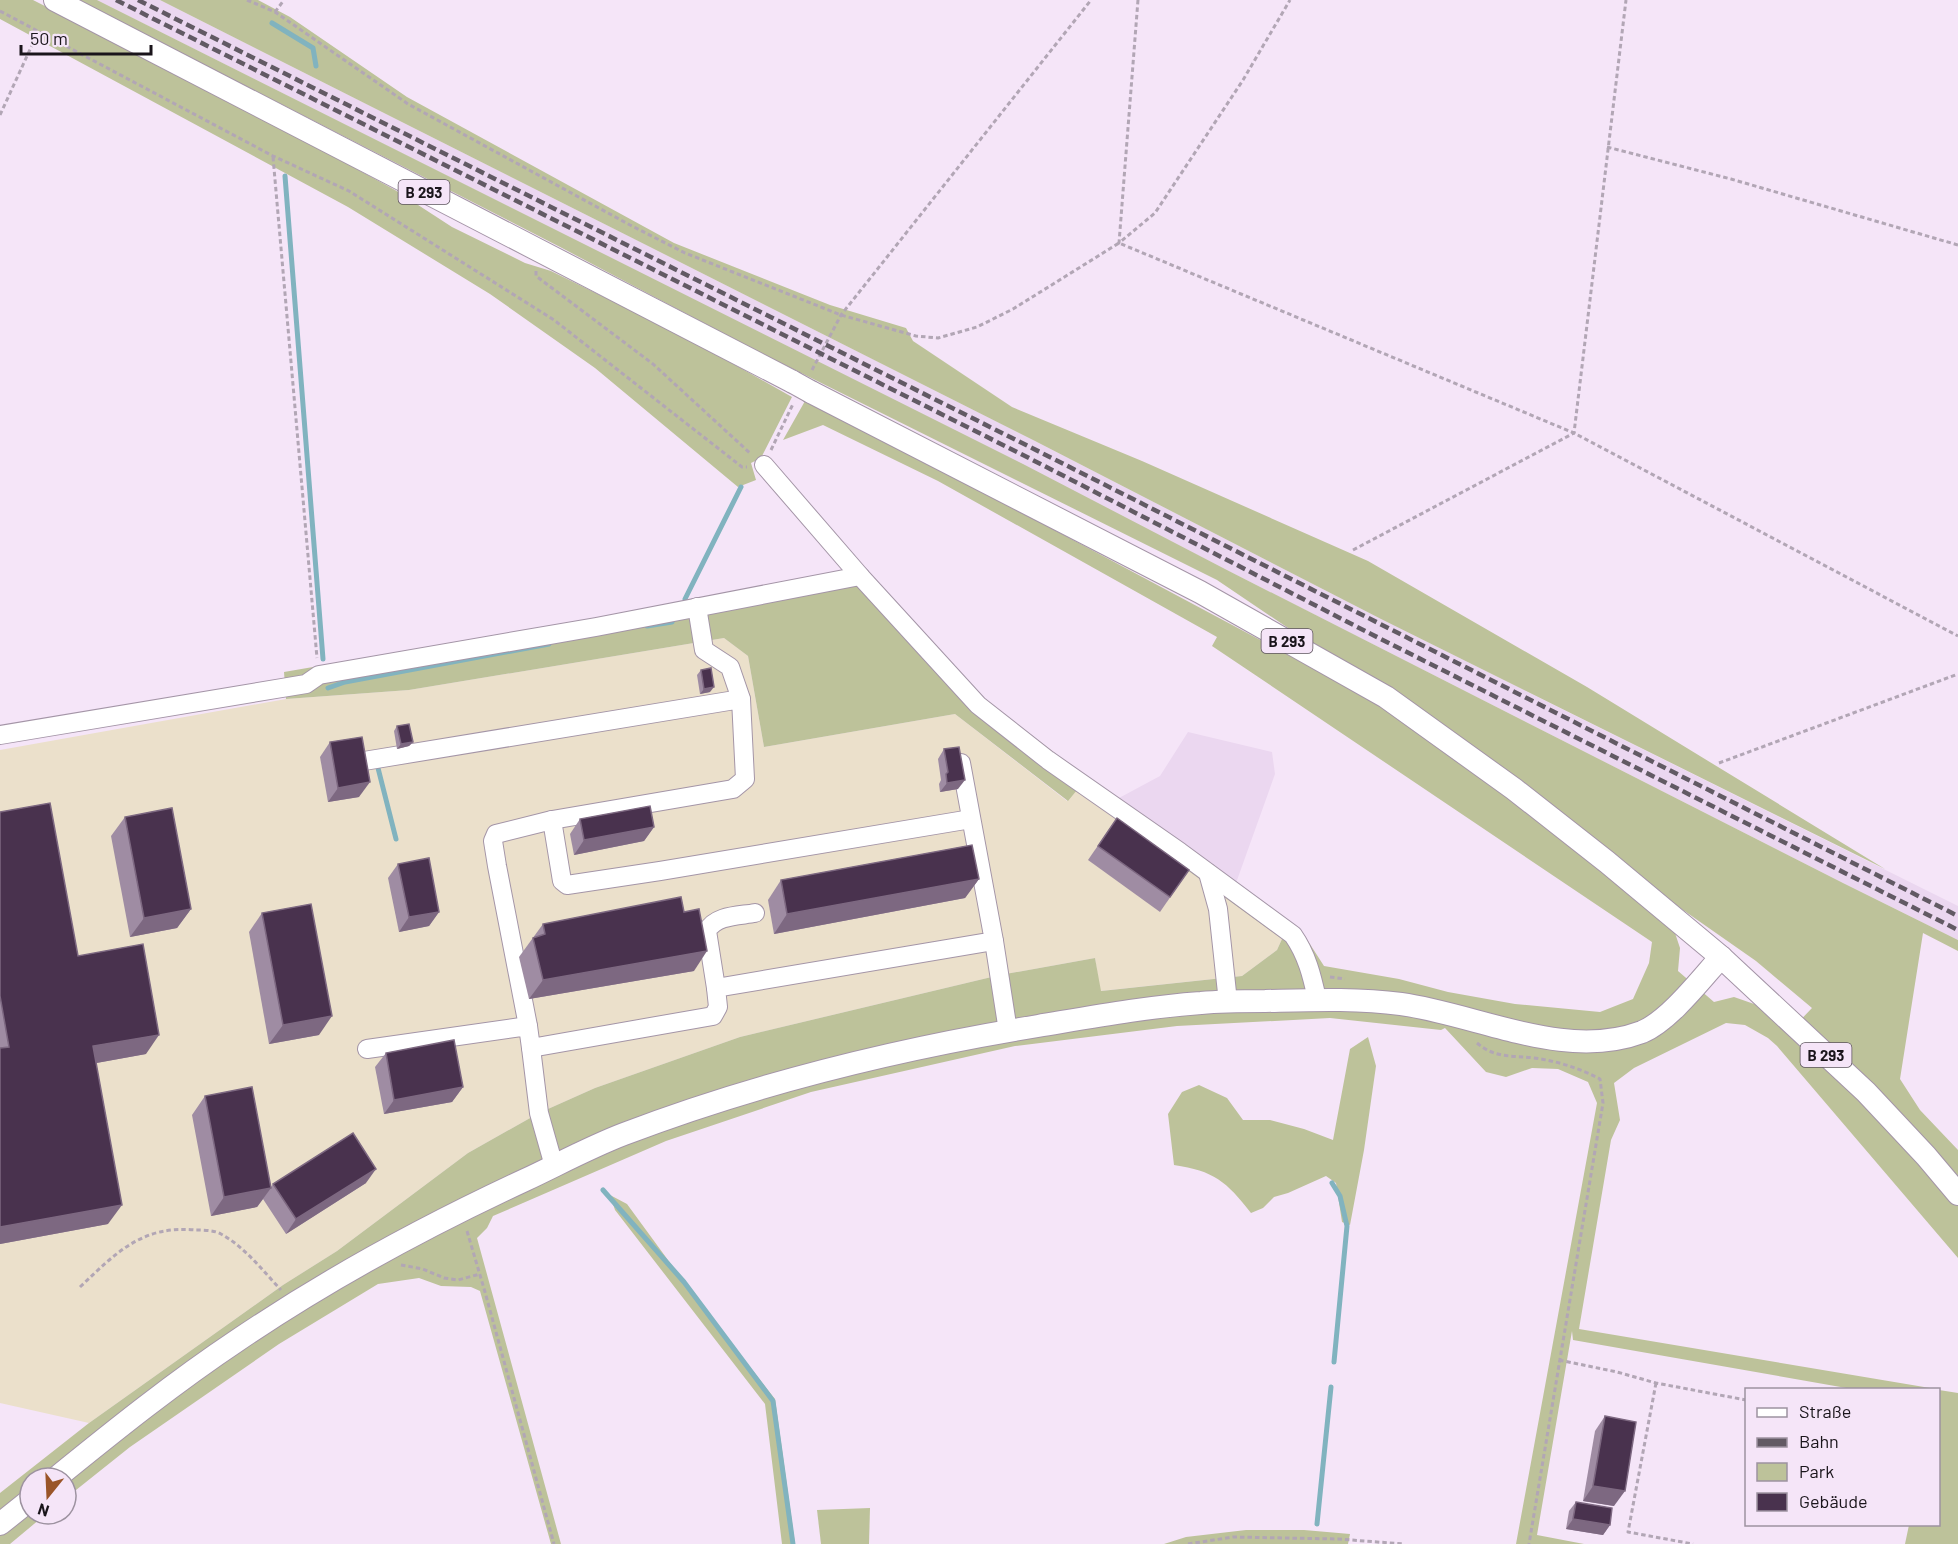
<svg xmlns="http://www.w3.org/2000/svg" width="1958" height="1544" font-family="Barlow,sans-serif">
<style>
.built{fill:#ebd7f0}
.industrial{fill:#ebe0cb}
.green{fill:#bdc29a}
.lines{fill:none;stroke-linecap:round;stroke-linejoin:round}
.stream{stroke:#81b3bf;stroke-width:5}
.minor-casing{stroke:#a495a7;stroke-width:20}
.major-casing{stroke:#a495a7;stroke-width:24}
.path{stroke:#b2a6b5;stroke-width:3;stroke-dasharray:4.5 3;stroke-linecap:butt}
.minor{stroke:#fff;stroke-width:18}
.major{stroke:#fff;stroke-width:22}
.rail{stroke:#625a64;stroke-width:4.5;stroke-dasharray:9 4.5;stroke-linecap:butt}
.major-bridge-casing{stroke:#a495a7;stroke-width:24;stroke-linecap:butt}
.major-bridge{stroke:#fff;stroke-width:22}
.wall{fill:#9f8ca3}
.shaded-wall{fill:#7d6881}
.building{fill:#49324e;stroke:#7d6881;stroke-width:1.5}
.labels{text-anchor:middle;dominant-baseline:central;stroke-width:6;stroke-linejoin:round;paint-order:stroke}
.shield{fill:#f5e5f8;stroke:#5c535d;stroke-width:1.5}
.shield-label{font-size:15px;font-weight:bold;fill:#1a151b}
</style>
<rect width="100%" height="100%" fill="#f5e5f8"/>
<g class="built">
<polygon points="97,0 160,0 1035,441 1381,619 1958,906 1958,940 1843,883 839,373"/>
<polygon points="1188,732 1272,752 1275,774 1236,883 1119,798 1160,776"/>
</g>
<polygon class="industrial" points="724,638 748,656 764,747 955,714 1067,801 1076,790 1279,936 1282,939 1277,950 1242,976 1100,991 1095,958 1000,975 740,1037 595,1088 539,1113 468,1153 337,1251 283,1285 89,1423 0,1403 0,750 286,699 409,690"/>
<g class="green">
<polygon points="0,0 33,0 247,109 395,190 452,227 525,263 551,271 693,341 792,397 761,458 751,463 756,480 738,487 595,368 490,294 348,207 0,19"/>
<polygon points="78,0 97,0 1023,464 1225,569 1843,883 1958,940 1958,951 1923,933 1900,1079 1920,1110 1958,1150 1958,1258 1777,1046 1768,1038 1745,1025 1726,1023 1634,1068 1614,1083 1620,1120 1611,1140 1579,1329 1936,1389 1852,1389 1573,1340 1572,1331 1537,1535 1584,1544 1516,1544 1597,1103 1588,1082 1558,1069 1532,1068 1506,1077 1486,1072 1445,1028 1441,1030 1330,1018 1177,1026 1015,1046 811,1092 666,1141 493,1216 487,1228 477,1238 561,1544 551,1544 480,1291 471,1287 441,1286 419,1278 378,1284 279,1344 130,1447 66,1498 66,1478 30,1478 30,1514 46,1514 10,1544 0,1544 0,1493 89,1423 283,1285 337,1251 468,1153 539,1113 595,1088 740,1037 1000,975 1095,958 1101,991 1242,976 1277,950 1282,939 1077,790 1068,801 955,714 764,747 748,656 724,638 409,690 286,699 284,672 679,604 863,568 936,651 984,698 1056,754 1297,927 1306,938 1324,966 1399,979 1448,992 1515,1004 1600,1012 1633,999 1649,963 1652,942 1212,646 1217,637 938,481 823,425 783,440 805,401 1000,501 1363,695 1457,759 1593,861 1674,930 1680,948 1678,971 1714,1002 1734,997 1757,1005 1789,1032 1812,1008 1756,961 1633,875 1396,701 1217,580 753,349 562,248"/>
<polygon points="160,0 258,0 290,17 407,97 674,243 830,305 906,328 913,341 1012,407 1142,461 1368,561 1587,687 1885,869 1381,619 1035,441"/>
<path d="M1368,1037L1376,1066L1364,1150L1350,1225L1342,1222L1336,1183L1326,1176L1288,1193L1274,1197L1263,1208L1251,1213C1226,1181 1214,1171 1174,1165L1168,1114L1182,1092L1199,1085L1227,1098L1243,1120H1270L1304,1129L1333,1140L1350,1049Z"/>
<polygon points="610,1195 627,1204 695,1297 775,1399 795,1544 782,1544 765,1404 615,1210"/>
<polygon points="1939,1390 1958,1393 1958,1544 1905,1544 1909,1525 1938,1524"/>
<polygon points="870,1508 869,1544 821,1544 817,1510"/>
<polygon points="1246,1530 1304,1530 1350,1534 1348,1544 1164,1544 1186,1537"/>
</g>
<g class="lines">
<g class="stream">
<polyline points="272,23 313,48 316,66"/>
<polyline points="285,176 323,659"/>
<polyline points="685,599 741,487"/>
<polyline points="647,626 672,622"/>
<polyline points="328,688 345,682 549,644"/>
<polyline points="378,768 396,839"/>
<polyline points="1332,1183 1340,1196 1347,1226 1334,1362"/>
<polyline points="603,1190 684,1282 773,1401 793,1544"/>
<polyline points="1317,1524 1331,1387"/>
</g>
<defs>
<g id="minor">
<path d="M764,465L860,576L978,705L1048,760L1180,852L1293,935C1307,955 1312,976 1317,999"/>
<polyline points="697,607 704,650 730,667 741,699"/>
<polyline points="0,735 306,684 319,675 596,627 860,576"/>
<polyline points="358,762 741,699 745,779 733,789 552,820 496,834 493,841 497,866 528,1026"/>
<polyline points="552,820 562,881 567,885 660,871 971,819"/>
<polyline points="1208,873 1218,909 1228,1002"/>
<polyline points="994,941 1008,1031"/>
<path d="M716,988L707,931C716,915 738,916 755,913"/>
<polyline points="531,1048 539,1113 554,1166"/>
<polyline points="367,1049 528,1026 531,1048 713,1016 718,1007 716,988 994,941 961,763"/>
</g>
<g id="major">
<polyline points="55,0 793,382"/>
<polyline points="811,392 1200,592 1386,697 1514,789 1607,862 1721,957 1866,1092 1926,1156 1958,1194"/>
<path d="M56,1478C115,1430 175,1382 238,1340C328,1279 426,1226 525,1180C557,1165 590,1147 624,1134C758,1083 897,1049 1038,1026C1092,1017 1146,1007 1201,1003C1222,1001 1243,1001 1265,1001C1310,1000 1356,998 1401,1004C1479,1015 1565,1061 1642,1032C1669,1021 1702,978 1721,957"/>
<polyline points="0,1524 30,1500"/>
</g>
</defs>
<use href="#minor" class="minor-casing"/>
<use href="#major" class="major-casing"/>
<g class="path">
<polyline points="247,0 275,12 408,104 630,225 685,253 841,315 916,336 938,338 977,327 1013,309 1119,243 1574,433 1958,636"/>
<polyline points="1138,0 1119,243 1155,213 1243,80 1290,0"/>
<polyline points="0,11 273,156 349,191 554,320 742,467 747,467"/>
<polyline points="275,12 284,0"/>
<polyline points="0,115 38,32"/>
<polyline points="1607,147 1731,179 1958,245"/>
<polyline points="273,157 317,658"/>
<polyline points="536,271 536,276 653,364 751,454"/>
<polyline points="812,370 841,315 1091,0"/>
<polyline points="771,450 793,404"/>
<polyline points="1353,550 1574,433 1626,0"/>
<polyline points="1719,763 1958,674"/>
<polyline points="1330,977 1345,979"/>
<path d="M1477,1043C1496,1059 1512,1055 1534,1058C1557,1061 1579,1068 1600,1079L1603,1103L1529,1544"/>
<polyline points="467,1231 485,1292 554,1544"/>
<polyline points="401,1265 423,1269 444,1278 458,1280 480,1274"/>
<path d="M80,1287C116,1253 142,1225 195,1230C203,1230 214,1230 221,1234C245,1247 263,1271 281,1290"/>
<polyline points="1559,1360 1617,1372 1656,1383 1746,1400"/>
<polyline points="1656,1383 1628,1532 1693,1544"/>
<polyline points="1188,1544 1233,1537 1338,1539 1404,1544"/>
</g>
<use href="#minor" class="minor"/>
<use href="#major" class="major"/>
<g class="rail">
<polyline points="116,0 1025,456 1371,634 1958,930"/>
<polyline points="138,0 1032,448 1958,916"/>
</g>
<defs>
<polyline id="major-bridge" points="793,382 811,392"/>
</defs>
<use href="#major-bridge" class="major-bridge-casing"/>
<use href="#major-bridge" class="major-bridge"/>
</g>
<g class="wall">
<polygon points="701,670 710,692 700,694 697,675"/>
<polygon points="397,726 413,742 409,746 397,749 394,731"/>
<polygon points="330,742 359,797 328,802 320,757"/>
<polygon points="944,749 958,789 940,792 939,784 941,780 938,759"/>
<polygon points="0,812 78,956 146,1054 96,1063 108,1224 0,1244"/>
<polygon points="125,817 191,909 177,928 130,937 111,836"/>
<polygon points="1117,818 1189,870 1160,912 1088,860"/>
<polygon points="580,819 654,827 644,841 574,855 570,834"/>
<polygon points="398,864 439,912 429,926 399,932 388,878"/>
<polygon points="979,879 965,898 774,934 768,900 781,880"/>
<polygon points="262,913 319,1035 269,1044 249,932"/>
<polygon points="543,924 694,971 529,999 519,957"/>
<polygon points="386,1053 463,1087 452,1102 384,1114 375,1067"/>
<polygon points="205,1096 271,1187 273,1184 366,1183 286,1234 263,1199 257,1207 211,1216 192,1115"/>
<polygon points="1605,1416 1614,1506 1583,1501 1595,1431"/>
<polygon points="1576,1502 1610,1525 1603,1535 1566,1529 1569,1511"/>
</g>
<g class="shaded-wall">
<polygon points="714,687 710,692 700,694 704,689"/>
<polygon points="413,742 409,746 397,749 401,744"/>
<polygon points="965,780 958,789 940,792 947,783"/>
<polygon points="370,782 359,797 328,802 338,788"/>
<polygon points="654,827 644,841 574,855 584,840"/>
<polygon points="979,879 965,898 774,934 787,914"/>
<polygon points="191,909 177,928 130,937 144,918"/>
<polygon points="439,912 429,926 399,932 409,917"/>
<polygon points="707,951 694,971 529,999 543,980"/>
<polygon points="332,1016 319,1035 269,1044 283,1025"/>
<polygon points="159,1035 146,1054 80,1066 93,1046"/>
<polygon points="463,1087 452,1102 384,1114 394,1100"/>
<polygon points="376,1169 366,1183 286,1234 296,1219"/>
<polygon points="271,1188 257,1207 211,1216 224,1197"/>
<polygon points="122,1205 108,1224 0,1244 0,1227"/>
<polygon points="1593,1486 1625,1491 1614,1506 1583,1501"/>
<polygon points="1573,1519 1610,1525 1603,1535 1566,1529"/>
</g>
<g class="building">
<polygon points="711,668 714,687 704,689 701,670"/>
<polygon points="409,724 413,742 401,744 397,726"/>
<polygon points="362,737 370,782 338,788 330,742"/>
<polygon points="959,747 965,780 947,783 946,774 948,772 944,749"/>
<polygon points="50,803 78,956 143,944 159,1035 93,1046 122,1205 0,1227 0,1048 9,1047 0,996 0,812"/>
<polygon points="650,806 654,827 584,840 580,819"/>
<polygon points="172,808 191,909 144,918 125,817"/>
<polygon points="1117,818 1189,870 1170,897 1098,846"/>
<polygon points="972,845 979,879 787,914 781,880"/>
<polygon points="429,858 439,912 409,917 398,864"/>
<polygon points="681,897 684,912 699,909 707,951 543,980 533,938 545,934 543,924"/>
<polygon points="311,904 332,1016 283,1025 262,913"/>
<polygon points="454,1040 463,1087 394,1100 386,1053"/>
<polygon points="252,1087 271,1188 224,1197 205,1096"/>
<polygon points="353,1133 376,1169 296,1219 273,1184"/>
<polygon points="1605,1416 1636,1422 1625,1491 1593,1486"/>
<polygon points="1576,1502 1612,1508 1610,1525 1573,1519"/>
</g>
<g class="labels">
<g class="shield">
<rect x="398.5" y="180" width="51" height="24" rx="4.5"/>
<rect x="1261.5" y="629" width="51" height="24" rx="4.5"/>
<rect x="1800.5" y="1043" width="51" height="24" rx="4.5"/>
</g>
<g class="shield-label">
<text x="424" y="192">B 293</text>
<text x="1287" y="641">B 293</text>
<text x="1826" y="1055">B 293</text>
</g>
</g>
<rect x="1745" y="1388" width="195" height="138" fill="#f5e5f8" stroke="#9d92a0" stroke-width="1.5"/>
<rect x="1757" y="1408" width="30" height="9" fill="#ffffff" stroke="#9d92a0" stroke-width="1.5"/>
<text x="1799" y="1418" font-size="18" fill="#1a151b">Straße</text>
<rect x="1757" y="1438" width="30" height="9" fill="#625a64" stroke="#9d92a0" stroke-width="1.5"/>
<text x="1799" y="1448" font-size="18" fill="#1a151b">Bahn</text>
<rect x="1757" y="1463" width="30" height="18" fill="#bdc29a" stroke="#9d92a0" stroke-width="1.5"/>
<text x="1799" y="1478" font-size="18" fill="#1a151b">Park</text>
<rect x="1757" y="1493" width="30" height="18" fill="#49324e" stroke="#9d92a0" stroke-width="1.5"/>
<text x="1799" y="1508" font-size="18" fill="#1a151b">Gebäude</text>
<g transform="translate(48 1496) rotate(198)"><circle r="28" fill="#f5e5f8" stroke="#9d92a0" stroke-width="1.5"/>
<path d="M0-4.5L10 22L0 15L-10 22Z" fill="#9a5529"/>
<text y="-9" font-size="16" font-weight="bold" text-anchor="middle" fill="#1a151b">N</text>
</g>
<path d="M21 45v9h130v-9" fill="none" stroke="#1a151b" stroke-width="3"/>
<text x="30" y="45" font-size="18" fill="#1a151b" stroke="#f5e5f8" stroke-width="4.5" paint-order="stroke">50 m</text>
</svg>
